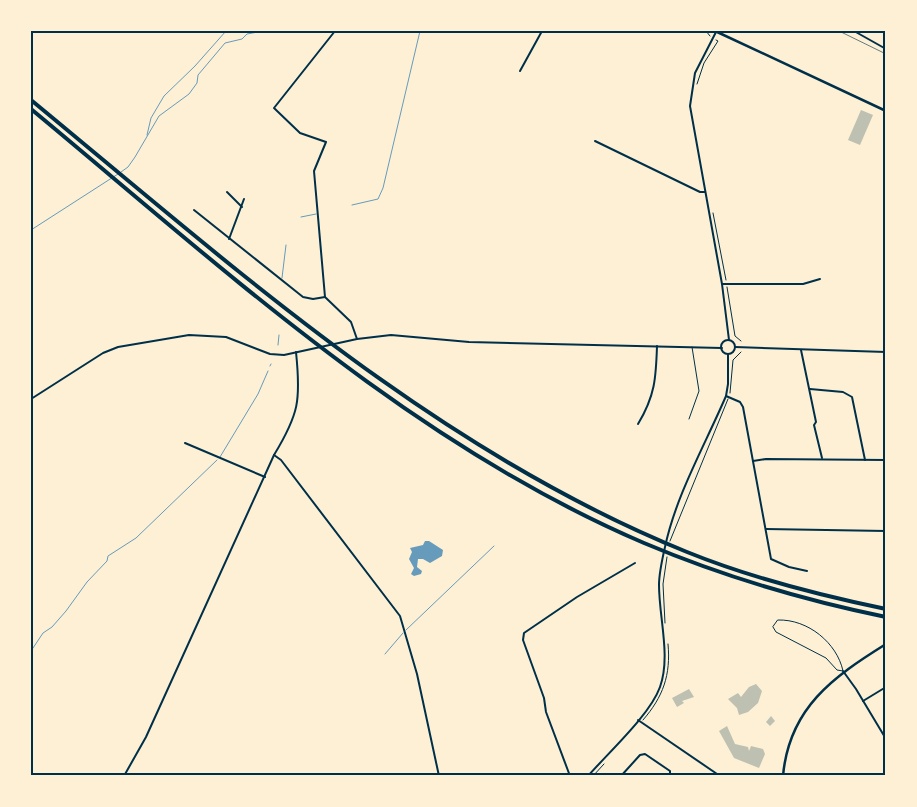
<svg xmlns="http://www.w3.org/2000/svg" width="917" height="807" font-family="Overpass,sans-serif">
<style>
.water{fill:#669bbc}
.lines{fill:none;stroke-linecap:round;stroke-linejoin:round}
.stream{stroke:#669bbc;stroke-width:1}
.building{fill:#bec0b2}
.path{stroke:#003049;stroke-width:1}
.service{stroke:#003049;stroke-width:1}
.minor{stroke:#003049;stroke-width:2}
.tertiary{stroke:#003049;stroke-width:2.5}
.motorway{stroke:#003049;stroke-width:4}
.rail{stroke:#657d81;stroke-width:1}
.neatline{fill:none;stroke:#003049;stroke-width:2}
</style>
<rect width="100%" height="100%" fill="#fdf0d5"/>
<polygon class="water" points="425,541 429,541 443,550 442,556 430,563 423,559 418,559 417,567 422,571 421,574 414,576 411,574 414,568 409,559 412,552 410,548 423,545"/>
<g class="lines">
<g class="stream">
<polyline points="147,135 151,118 164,96 195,66 226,31"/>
<polyline points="121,172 128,167 135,157 159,116 189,94 197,83 198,75 225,43 242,39 247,34 263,31"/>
<polyline points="352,205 378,199 383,188 420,31"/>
<polyline points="301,217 316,214"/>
<polyline points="31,230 118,174"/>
<polyline points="282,278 286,245"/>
<polyline points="278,345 279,335"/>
<polyline points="270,366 271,364"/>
<polyline points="220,457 258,394 268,371"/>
<polyline points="406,630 494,546"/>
<polyline points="31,651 43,633 52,627 66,611 87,582 107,561 108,556 136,538 217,460"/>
<polyline points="385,654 403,633"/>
</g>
</g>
<g class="building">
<polygon points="861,110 873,115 860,145 848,140"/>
<polygon points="756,684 762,691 758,703 748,712 739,715 737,708 728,699 738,693 741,697 749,687"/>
<polygon points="689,689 694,697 682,701 684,703 677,707 672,698"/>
<polygon points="771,716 775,721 770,726 766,722"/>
<polygon points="727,726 735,744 748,747 749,751 751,746 763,749 765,754 759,768 734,758 719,731"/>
</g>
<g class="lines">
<g class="path">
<polyline points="706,31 710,36"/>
<polyline points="697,84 704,63 718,41 716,40"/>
<polyline points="713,213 726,280"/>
<polyline points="727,287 735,336 741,341"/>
<polyline points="730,393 733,360 741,352"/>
<polyline points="670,541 728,399"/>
<polyline points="665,623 663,584 667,557"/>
<path d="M643,720C663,697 671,675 668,644"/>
<polyline points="593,776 604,764"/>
</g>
<g class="service">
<polyline points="689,419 699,391 692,347"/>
<path d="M778,620C808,619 837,643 843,671L837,670L826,658L776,632L773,627Z"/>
</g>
<g class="minor">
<polyline points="335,31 274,108 300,133 326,142 314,171 325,297 351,322 357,339"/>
<polyline points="854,31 886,49"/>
<polyline points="716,32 695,73 690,106 722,284 729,340"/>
<polyline points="520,71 542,31"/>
<polyline points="595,141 700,192 705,192"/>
<polyline points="227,192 242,207"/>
<polyline points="194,210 303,297 313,299 325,297"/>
<polyline points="229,239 244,199"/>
<polyline points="722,284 803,284 820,279"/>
<circle cx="728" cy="347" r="7"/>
<polyline points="735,347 886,352"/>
<polyline points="801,350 816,422 814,425 822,458"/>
<polyline points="810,389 843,392 852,397 865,460"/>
<polyline points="726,396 740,402 743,407 771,559 789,567 807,571"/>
<polyline points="31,399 103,353 118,347 189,335 226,337 270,354 284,355 357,339 391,335 469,342 722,348"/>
<path d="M638,424C655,396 656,378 657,346"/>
<polyline points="185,443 265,477"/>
<polyline points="274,455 281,460 400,616 417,674 439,776"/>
<polyline points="753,461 766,459 886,460"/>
<polyline points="766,529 886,531"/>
<polyline points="843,671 856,689 886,739"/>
<polyline points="863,701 886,687"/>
<polyline points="638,720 720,776"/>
<path d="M124,776L146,737L274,455C299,414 301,400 296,352"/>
<polyline points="570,776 546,712 544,698 523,640 524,633 577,597 635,563"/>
<path d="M588,776C608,753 650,715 660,687C671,656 659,618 659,585C659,573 662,560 665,547C676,495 705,445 726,396L728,384V354"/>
<polyline points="621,776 640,755 645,754 670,771 670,776"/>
</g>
<g class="tertiary">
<polyline points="715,31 886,111"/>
<path d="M783,776C789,708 833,677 886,644"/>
</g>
<g class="motorway">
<path d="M31,100C236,269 437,451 687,552C751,578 818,595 886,609"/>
<path d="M31,109C223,268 412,444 644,543C722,576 803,600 886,617"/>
</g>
<polyline class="rail" points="839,31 886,54"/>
</g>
<rect width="917" height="807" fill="none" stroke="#fdf0d5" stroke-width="65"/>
<rect x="32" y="32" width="852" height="742" class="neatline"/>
</svg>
